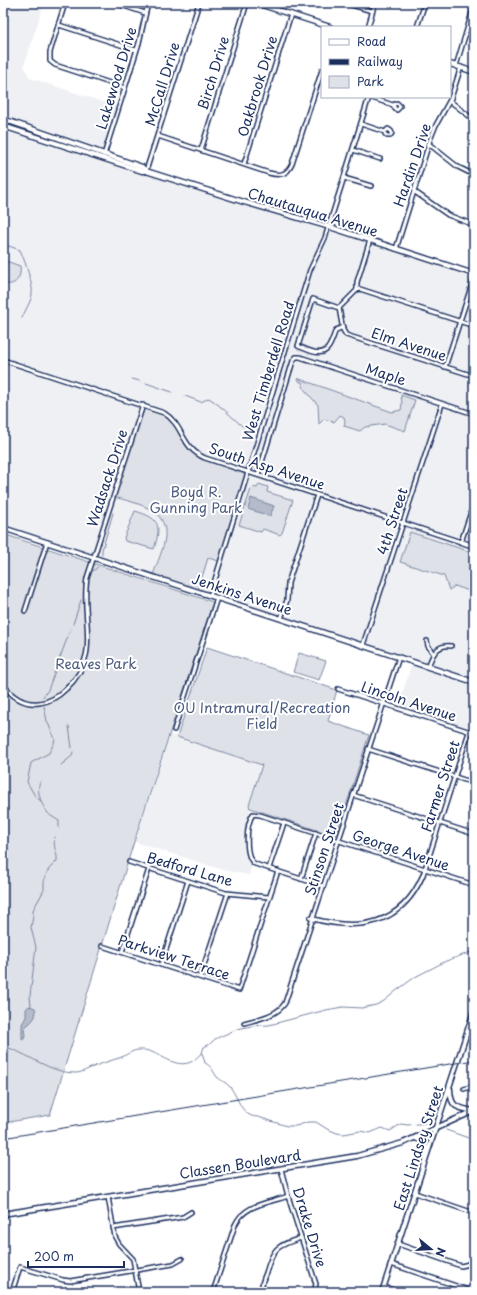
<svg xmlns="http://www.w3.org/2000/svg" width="477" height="1295" font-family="'Playpen Sans',sans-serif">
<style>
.built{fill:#eff0f4}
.green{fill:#dee1e7;stroke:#7c88a2}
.water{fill:#b5bbca;stroke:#77839f}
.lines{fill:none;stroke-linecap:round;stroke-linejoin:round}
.stream{stroke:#77839f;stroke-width:1}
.street-casing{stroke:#1b2f5e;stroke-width:6}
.secondary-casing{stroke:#1b2f5e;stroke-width:7}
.street{stroke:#fff;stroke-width:3}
.secondary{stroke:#fff;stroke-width:4}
.rail{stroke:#1b2f5e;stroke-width:1}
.labels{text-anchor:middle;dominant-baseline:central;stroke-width:4;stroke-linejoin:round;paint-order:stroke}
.street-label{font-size:14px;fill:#1b2f5e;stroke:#fff}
.park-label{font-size:14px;fill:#4c5c80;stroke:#fff}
</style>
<rect width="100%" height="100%" fill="#fff"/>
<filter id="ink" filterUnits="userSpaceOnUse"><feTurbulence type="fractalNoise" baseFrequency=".025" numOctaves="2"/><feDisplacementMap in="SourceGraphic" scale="8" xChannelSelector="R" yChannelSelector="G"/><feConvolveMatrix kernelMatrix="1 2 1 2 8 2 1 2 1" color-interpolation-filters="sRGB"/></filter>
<g filter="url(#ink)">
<g class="built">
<polygon points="3,3 44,3 24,66 30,78 118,107 101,159 474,277 474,731 398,707 413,660 3,526"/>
<polygon points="170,735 262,765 249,805 250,808 247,851 252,866 249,875 223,870 135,842"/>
</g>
<g class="green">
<path d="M3,260L20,266C22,277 15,288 3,283Z"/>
<polygon points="297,378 392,412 401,410 402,404 401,395 415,400 405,431 385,424 365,427 360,431 344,426 345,421 344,417 340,415 334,422 324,419 319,424 318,405 304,389 302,382 300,382"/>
<path d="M144,407C152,410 163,412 170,419C178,426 180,437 186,446C190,451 195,455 200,458L245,474L219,561L208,558L198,590L153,575C157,563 164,548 165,537C168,508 135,503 114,497Z"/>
<polygon points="259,484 268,487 267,492 293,500 282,533 280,535 263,529 261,532 239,525 251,489 253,487 257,488"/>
<path d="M135,511C159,518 162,524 154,549L125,541L124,538Z"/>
<polygon points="410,532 474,553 474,585 471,584 469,591 455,586 449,590 444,576 400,562"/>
<polygon points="3,534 213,602 133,845 50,1115 3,1123"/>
<polygon points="207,647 337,690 328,721 369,735 337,834 335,836 250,808 249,805 262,765 177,737"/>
<polygon points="299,653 326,661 319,680 293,672"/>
</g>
<g class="water">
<polygon points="251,498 274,506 270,516 248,509"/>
<path d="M29,1006L35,1008C38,1018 31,1022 24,1028L25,1034L24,1039L22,1040V1024L26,1017V1009Z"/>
</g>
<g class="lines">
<g class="stream">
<path d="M3,244L20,250C24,258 34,287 32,294C31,302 25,310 22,318"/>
<polyline points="132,379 140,381"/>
<polyline points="146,383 172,392"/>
<path d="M185,396L201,402L209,398C224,408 237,422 251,434"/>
<polyline points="102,555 102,550 113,513"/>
<polyline points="93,571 98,567"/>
<polyline points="73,624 81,600"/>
<polyline points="43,697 48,690 52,679 71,628"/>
<polyline points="69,726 72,748"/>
<polyline points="61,765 72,756 73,752"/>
<path d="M41,781C34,789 43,810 51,816C53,817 56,819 59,821V828"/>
<polyline points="41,801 35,796 27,782 31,763 49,753 54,743 55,739 47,721 44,706"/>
<path d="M31,1006L30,996L36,947L31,928L33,916V910L44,890V881L47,873L49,869L57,861C58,852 52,847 55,837"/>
<path d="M3,1046C28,1053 49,1073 76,1073C81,1073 88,1069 93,1067C102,1063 110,1061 119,1058C125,1056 132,1050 139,1050C157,1048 172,1070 191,1062C196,1060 198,1055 202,1053L204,1047L210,1044L215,1039L237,1029L252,1026L269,1025L326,1010L343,1007L362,1008L376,1005L384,1001L396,991L415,977L446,961L474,951"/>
<path d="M202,1053L205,1063C212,1066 213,1072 217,1077C221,1081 226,1082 230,1087C239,1098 241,1117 258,1117L287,1126H296L308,1122H316L327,1129L337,1133L344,1134L360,1131L370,1133L382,1128L390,1131L401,1124L408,1125L427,1123"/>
<polyline points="446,1130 474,1140"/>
</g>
<defs>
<g id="street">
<polyline points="65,3 50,52 50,61 55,65 125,88"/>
<polyline points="115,3 145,13"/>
<polyline points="345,3 372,11"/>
<polyline points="59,25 136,50"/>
<polyline points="368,27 375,3"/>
<polyline points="417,27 425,3"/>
<polyline points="456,66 474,6"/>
<polyline points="369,97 393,105 397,103 400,106 399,108 397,110 395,109 393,105"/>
<polyline points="450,101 474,120"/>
<polyline points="361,124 385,132 385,134 387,136 390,136 392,133 391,131 388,129 385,132"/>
<path d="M158,136L269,173C280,176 287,175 292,164L322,70"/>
<polyline points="429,144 458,167 474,175"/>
<polyline points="201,150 247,3"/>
<polyline points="353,150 380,159"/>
<polyline points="104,155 139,43 148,3"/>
<polyline points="244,164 291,14"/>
<polyline points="146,171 199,3"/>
<polyline points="344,178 371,186"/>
<polyline points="415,192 448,215 474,225"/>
<polyline points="396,249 430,140 436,125 451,98 461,67"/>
<polyline points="357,290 357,282 370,240"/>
<polyline points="339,308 357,290 360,289 474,326"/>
<path d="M343,327L336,330C333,336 332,343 328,348C321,358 306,349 298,346L313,299L339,308L343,330L346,335L474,376"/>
<path d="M3,360L164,413C184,425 181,448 205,458L461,542L474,503"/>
<polyline points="445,367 474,278"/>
<polyline points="258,475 293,361 296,357 300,357 474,414"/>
<polyline points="210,596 310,270 325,238 369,97"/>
<polyline points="25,611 47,542"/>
<polyline points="281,619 287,600 288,583 317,495"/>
<polyline points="427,641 428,646 433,653"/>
<polyline points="363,645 442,404"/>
<path d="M428,667C432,656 436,644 451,646"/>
<path d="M3,683C10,696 24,705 39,703C49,702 59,696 66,689C103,654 80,621 87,578L143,405"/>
<polyline points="338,689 474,733"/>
<polyline points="174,730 217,598"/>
<polyline points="368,749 474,783"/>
<polyline points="353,795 474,834"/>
<polyline points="129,862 226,893 269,897"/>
<polyline points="269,868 284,823"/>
<polyline points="301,879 316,833"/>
<path d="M323,886L255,864C244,857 246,824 253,814L260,815L474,885"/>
<path d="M310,918C359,932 401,926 423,875L469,732"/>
<polyline points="102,946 239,990 278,871"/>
<polyline points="122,952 149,869"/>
<polyline points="161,965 188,881"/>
<polyline points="200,977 228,893"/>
<path d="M244,1023C258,1019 277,1016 285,1003L399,657"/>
<polyline points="464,1089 470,1087 474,1088"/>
<polyline points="281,1169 288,1196 314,1278 316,1284 314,1292"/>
<polyline points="415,1193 474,1213"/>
<polyline points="108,1197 115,1237 119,1244 133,1259 139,1292"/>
<polyline points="113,1228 183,1217 191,1212"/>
<polyline points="398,1244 461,1266 469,1264 474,1254"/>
<polyline points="391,1264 474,1292"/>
<polyline points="384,1287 400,1292"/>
<polyline points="12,1292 20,1267 63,1280 70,1281 173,1264 182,1259"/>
<path d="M213,1292L235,1225C244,1204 269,1203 288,1196"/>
<path d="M262,1292C261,1285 263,1280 266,1273C273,1248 276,1246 301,1238"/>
</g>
<g id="secondary">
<polyline points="256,3 330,27"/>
<polyline points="450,64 474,72"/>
<polyline points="3,119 142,167 146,171"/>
<polyline points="3,126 142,171 146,171 244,202 333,228 474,274"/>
<polyline points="3,528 474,682"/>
<polyline points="461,542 474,546"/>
<path d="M450,1089C451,1108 456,1107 473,1111"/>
<polyline points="415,1138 424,1141 427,1150"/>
<polyline points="3,1214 357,1156 403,1143 474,1111"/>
<polyline points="382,1292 474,1011"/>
</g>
</defs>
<use href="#street" class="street-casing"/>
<use href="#secondary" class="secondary-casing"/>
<use href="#street" class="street"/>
<use href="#secondary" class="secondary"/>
<polyline class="rail" points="3,1138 474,1060"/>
</g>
</g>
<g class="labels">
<g class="street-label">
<text transform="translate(213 73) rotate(-73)">Birch Drive</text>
<text transform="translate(116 78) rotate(-73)">Lakewood Drive</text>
<text transform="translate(162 84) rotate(-73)">McCall Drive</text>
<text transform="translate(257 86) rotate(-73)">Oakbrook Drive</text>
<text transform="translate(412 165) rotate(-71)">Hardin Drive</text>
<text transform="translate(313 212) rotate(17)">Chautauqua Avenue</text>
<text transform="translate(409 344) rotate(18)">Elm Avenue</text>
<text transform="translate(268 371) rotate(-73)">West Timberdell Road</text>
<text transform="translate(386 374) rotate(18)">Maple</text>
<text transform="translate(267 466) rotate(18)">South Asp Avenue</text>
<text transform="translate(107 478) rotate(-72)">Wadsack Drive</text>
<text transform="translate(392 521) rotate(-72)">4th Street</text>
<text transform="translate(242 594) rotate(18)">Jenkins Avenue</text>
<text transform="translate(409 701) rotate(18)">Lincoln Avenue</text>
<text transform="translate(440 786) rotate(-72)">Farmer Street</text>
<text transform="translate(324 849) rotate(-72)">Stinson Street</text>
<text transform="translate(401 850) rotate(18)">George Avenue</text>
<text transform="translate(190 869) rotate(16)">Bedford Lane</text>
<text transform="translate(174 957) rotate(18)">Parkview Terrace</text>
<text transform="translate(418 1148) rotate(-72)">East Lindsey Street</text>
<text transform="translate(240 1164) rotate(-9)">Classen Boulevard</text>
<text transform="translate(310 1227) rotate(73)">Drake Drive</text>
</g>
<g class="park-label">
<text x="196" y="491">Boyd R.<tspan x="196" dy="16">Gunning Park</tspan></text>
<text x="96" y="663">Reaves Park</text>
<text x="262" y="707">OU Intramural/Recreation<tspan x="262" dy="16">Field</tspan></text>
</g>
</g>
<rect width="477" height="1295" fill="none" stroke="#fff" stroke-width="16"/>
<rect x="8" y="8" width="461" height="1279" fill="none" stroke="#1b2f5e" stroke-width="1.5" filter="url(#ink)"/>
<rect x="321" y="26" width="130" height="72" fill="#ffffff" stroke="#a4acbf"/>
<rect x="329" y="39" width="20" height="6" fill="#ffffff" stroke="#a4acbf"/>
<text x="357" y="46" font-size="12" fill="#1b2f5e">Road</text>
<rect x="329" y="59" width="20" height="6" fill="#1b2f5e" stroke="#a4acbf"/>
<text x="357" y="66" font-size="12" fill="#1b2f5e">Railway</text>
<rect x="329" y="76" width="20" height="12" fill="#dee1e7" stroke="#a4acbf"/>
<text x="357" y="86" font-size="12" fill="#1b2f5e">Park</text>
<g transform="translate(431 1249) rotate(108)" stroke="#ffffff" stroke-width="3" paint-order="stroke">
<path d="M0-3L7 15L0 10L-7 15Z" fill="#1b2f5e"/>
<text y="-6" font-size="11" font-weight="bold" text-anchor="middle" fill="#1b2f5e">N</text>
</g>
<path d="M28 1261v6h96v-6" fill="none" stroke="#1b2f5e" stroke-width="2"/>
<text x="34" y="1261" font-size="12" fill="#1b2f5e" stroke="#ffffff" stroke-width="3" paint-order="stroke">200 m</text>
</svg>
